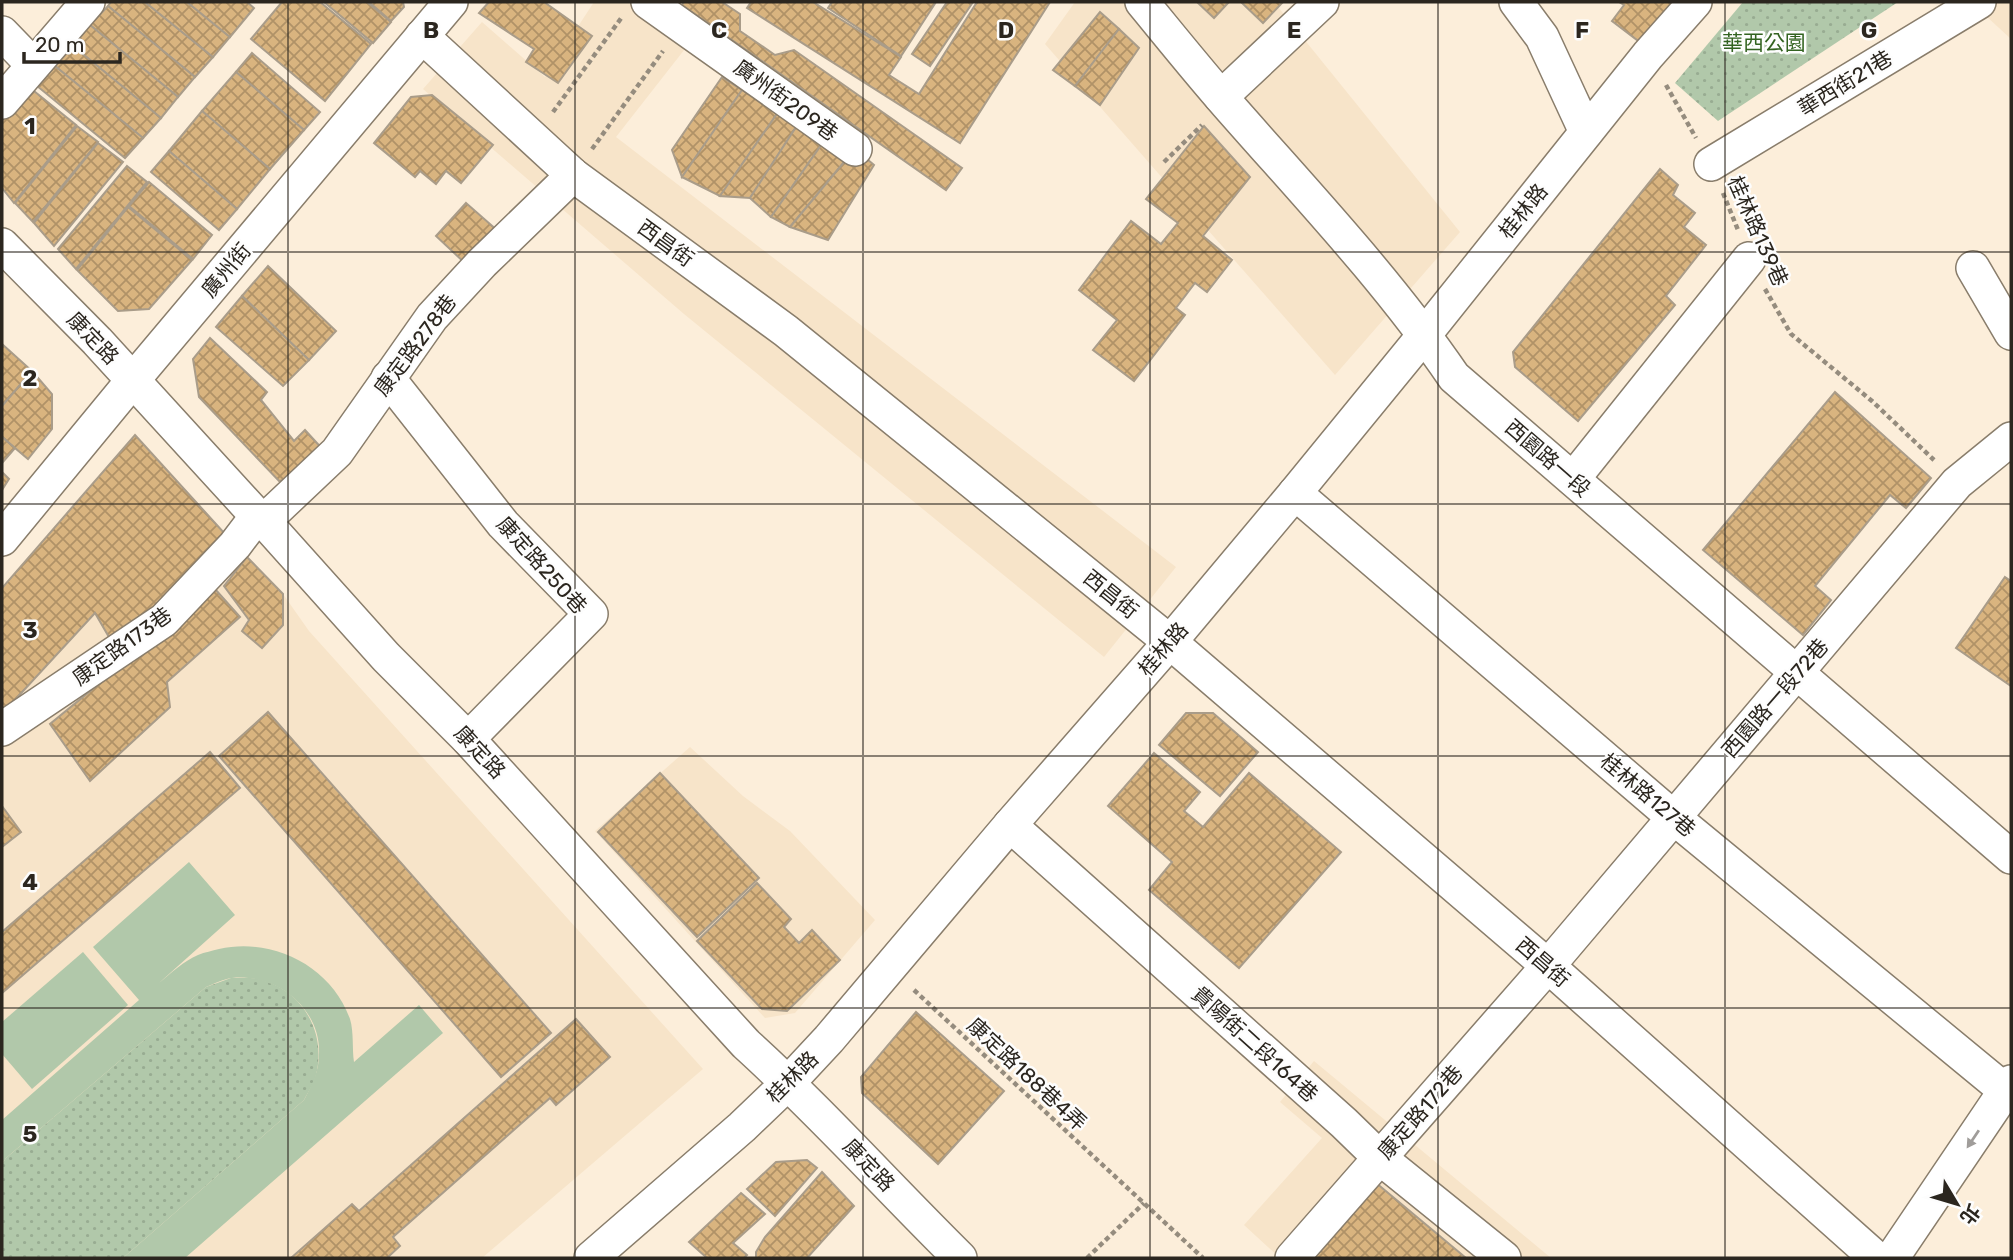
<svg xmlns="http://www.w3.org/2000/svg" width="2013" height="1260" font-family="Rubik,'Noto Sans TC',sans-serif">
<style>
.built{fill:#f7e4c9}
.green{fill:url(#green-dots)}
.pitch{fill:#b1c8aa}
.building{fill:url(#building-cross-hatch);stroke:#a99c89;stroke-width:2}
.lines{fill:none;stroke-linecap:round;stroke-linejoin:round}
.minor-casing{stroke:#897d6b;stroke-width:36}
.path{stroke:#958c7e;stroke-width:4.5;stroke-dasharray:5 3.5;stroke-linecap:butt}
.minor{stroke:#fff;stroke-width:33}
.oneway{fill:#a09d9a}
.grid{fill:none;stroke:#2b261f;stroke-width:2;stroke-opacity:0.55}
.labels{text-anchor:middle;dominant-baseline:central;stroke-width:5;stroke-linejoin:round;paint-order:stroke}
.park-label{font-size:21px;fill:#336320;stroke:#fdfdfd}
.street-label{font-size:21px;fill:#2b261f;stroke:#fdfdfd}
.grid-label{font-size:23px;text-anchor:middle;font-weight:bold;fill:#2b261f;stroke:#fdfdfd;stroke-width:5;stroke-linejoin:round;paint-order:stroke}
</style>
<defs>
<pattern id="green-dots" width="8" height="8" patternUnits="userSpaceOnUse" patternTransform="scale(1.75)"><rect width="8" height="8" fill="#b1c8aa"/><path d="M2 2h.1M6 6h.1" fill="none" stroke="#98ac92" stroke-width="1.8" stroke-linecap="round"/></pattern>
<pattern id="building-cross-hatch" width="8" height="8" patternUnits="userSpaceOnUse" patternTransform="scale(1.75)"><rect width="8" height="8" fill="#d9b47f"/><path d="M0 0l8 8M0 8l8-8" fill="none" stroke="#b09267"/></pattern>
</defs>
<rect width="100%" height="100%" fill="#fceeda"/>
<g class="built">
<polygon points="594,2 629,2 688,45 616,137 1176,567 1104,657 684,314 423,89 482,22 545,77"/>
<polygon points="1075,2 1274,2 1460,232 1335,375 1045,44"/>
<polygon points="1971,2 2011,2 2011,39"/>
<polygon points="135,435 247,557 283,594 309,631 703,1069 482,1258 2,1258 2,591"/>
<polygon points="690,747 743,796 790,831 875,920 795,1013 765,1018 595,831"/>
<polygon points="1314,1061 1551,1258 1280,1258 1244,1225 1322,1138 1280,1102"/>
</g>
<g class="green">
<polygon points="1743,2 1898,2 1718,121 1675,83"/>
<path d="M231,978C240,978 250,977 258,979C302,989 327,1032 316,1075C314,1084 308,1092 304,1100L123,1258H2V1164L6,1158L206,987Z"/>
</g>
<g class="pitch">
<path d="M189,862L235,915L159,983C171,973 184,961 198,955C205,952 212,951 219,949C273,937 331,966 350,1019C354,1032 352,1049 354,1062L419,1005L443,1033L185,1258H123L304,1100C312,1085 319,1072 319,1054C321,1008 276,973 232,978C223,979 214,984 206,987L6,1158L2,1164V1120L139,1000L93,947Z"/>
<polygon points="83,952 128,1005 32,1089 2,1054 2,1022"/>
</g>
<g class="building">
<polygon points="111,2 145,2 213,57 195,77 108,6"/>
<polygon points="145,2 187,2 230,37 213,57"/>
<polygon points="187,2 247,2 254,8 230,37"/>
<polygon points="282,2 320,2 371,44 325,101 251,39"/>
<polygon points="324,2 367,2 391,22 373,43"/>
<polygon points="369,2 403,2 404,7 391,21"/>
<polygon points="489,2 544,2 592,36 558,83 526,62 534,49 479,13"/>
<polygon points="684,2 722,2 740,14 740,31 775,55 794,50 962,168 946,190 682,5"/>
<polygon points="751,2 813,2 901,57 889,75 919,94 977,2 1050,2 960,143 747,8"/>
<polygon points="832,2 936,2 901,56 828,8"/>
<polygon points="947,2 973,2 930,66 912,54"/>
<polygon points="1197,2 1229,2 1214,18"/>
<polygon points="1241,2 1283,2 1263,23"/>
<polygon points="1619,2 1675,2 1641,43 1612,21 1624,5"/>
<polygon points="108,6 195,77 178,97 90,25"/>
<polygon points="1100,12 1119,29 1075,86 1053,70"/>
<polygon points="90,25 178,97 161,118 73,46"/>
<polygon points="1119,29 1139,48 1100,105 1075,86"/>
<polygon points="73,46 161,118 143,138 55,66"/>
<polygon points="252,53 320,112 304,130 236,72"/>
<polygon points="55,66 143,138 125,158 37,86"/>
<polygon points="236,72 304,130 270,169 202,111"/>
<polygon points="722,77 742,90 682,177 672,150"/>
<polygon points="29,87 76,125 14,203 2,188 2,121"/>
<polygon points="742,90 779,111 720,196 682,177"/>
<polygon points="432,95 493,145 461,183 446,171 436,184 420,171 415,177 374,143 411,97"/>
<polygon points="202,111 270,169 237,209 169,151"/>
<polygon points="779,111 798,124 750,198 720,196"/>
<polygon points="798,124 824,141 771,217 750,198"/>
<polygon points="77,126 98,142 33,222 15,203"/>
<polygon points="1204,126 1250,177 1203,236 1232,260 1207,292 1195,283 1176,308 1185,315 1134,381 1093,350 1117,320 1079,290 1131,221 1161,244 1178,223 1146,199"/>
<polygon points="824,141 855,149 790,227 771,217"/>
<polygon points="98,143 123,162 54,246 34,223"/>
<polygon points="855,149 874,165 828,240 790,227"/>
<polygon points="169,151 237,209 219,230 151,172"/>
<polygon points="127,166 147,182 76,269 58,249"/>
<polygon points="1660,169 1678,185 1673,195 1695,213 1684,227 1706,245 1666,296 1675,305 1578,421 1515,367 1513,352"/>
<polygon points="149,182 212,235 193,259 129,206"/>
<polygon points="466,203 498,231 467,265 436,236"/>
<polygon points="128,207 192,260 149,309 118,311 77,270"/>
<polygon points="268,266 336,331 309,360 242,296"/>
<polygon points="242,296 309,360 283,386 216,327"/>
<polygon points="210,338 267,392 261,400 294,441 305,430 327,454 299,478 279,481 199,397 193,359"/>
<polygon points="2,344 32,371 2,406"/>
<polygon points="32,371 52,394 52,429 28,459 2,437 2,406"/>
<polygon points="1835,392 1931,478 1906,508 1890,495 1815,586 1831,600 1803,635 1703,550"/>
<polygon points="135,435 226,535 163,611 113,644 95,613 2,714 2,588"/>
<polygon points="2,437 15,448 2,463"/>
<polygon points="2,472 9,479 2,490"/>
<polygon points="247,557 283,594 283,625 262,648 242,631 249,620 224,586"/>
<polygon points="2005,577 2011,581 2011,686 1956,648"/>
<polygon points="215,589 240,617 167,682 170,707 90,781 50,724"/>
<polygon points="268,712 551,1033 501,1077 219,756"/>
<polygon points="1186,713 1213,713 1258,752 1220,796 1159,745"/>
<polygon points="210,752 240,788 2,993 2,932"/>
<polygon points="1154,753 1200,792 1184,811 1203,827 1249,773 1341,852 1239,968 1149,890 1172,862 1108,806"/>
<polygon points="660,773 759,878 697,937 598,832"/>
<polygon points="2,806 21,832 2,847"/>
<polygon points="757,883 791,919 784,927 799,943 812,930 840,960 787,1011 762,1009 697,941"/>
<polygon points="916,1012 1004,1091 938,1164 862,1093 861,1077"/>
<polygon points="576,1019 610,1057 556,1105 550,1098 393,1237 400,1246 387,1258 291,1258 352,1204 359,1211"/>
<polygon points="807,1160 817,1168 775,1216 747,1189 776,1162"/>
<polygon points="822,1172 854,1206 807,1258 756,1258 756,1252 765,1237"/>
<polygon points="1375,1182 1466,1258 1316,1258 1314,1256"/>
<polygon points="741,1193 765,1214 733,1243 747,1255 744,1258 707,1258 689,1242"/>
</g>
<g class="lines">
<defs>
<g id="minor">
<polyline points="648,2 855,149"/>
<path d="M1142,2C1170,36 1198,71 1227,104C1305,193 1387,279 1454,377L2011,857"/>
<polyline points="1516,2 1542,37 1586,132"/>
<polyline points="2,33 33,65"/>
<polyline points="422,36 573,175 786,331 1170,642 1548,966 1876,1258"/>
<polyline points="1221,97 1322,2"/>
<polyline points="2,102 88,2"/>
<polyline points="1711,164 1979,2"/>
<path d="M2,245L97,341L257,516L264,521L386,657L468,739L746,1044C821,1112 888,1187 960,1258"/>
<polyline points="1973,268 2011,333"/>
<polyline points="388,378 503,524 591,614 468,739"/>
<polyline points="1573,479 1749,259"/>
<polyline points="1295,493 1673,817 2006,1091"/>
<polyline points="264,521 337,452 432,317 482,263 573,175"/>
<polyline points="2,539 133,380 451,2"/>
<polyline points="2,729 164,620 235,545 257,516"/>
<polyline points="1010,825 1344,1123 1380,1158 1504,1258"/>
<polyline points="591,1258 742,1127 788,1083 829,1039 1010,825 1170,642 1295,493 1425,334 1648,55 1695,2"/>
<polyline points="1292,1258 1548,966 1957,483 2011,439"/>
<polyline points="1892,1258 2011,1082"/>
</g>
</defs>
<use href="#minor" class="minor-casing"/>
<g class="path">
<polyline points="1666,85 1696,138"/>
<polyline points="553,112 622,17"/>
<polyline points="592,149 663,51"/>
<polyline points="1164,162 1202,125"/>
<polyline points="1723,193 1738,230"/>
<polyline points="1765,289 1791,334 1872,401 1934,460"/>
<polyline points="914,990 1203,1258"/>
<polyline points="1087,1258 1144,1203"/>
</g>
<use href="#minor" class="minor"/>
</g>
<defs><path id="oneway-solid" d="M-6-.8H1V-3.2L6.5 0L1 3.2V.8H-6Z" transform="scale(1.75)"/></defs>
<use class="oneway" href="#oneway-solid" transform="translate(1973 1139) rotate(124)"/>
<path class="grid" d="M288,2V1258M575,2V1258M863,2V1258M1150,2V1258M1438,2V1258M1725,2V1258M2,252H2011M2,504H2011M2,756H2011M2,1008H2011"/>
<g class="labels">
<g class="park-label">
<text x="1764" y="42">華西公園</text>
</g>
<g class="street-label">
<text transform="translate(1845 83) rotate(-31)">華西街21巷</text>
<text transform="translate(786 100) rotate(36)">廣州街209巷</text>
<text transform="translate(1523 211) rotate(-51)">桂林路</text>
<text transform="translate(1758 231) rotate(66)">桂林路139巷</text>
<text transform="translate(666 243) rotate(36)">西昌街</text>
<text transform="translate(226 270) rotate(-50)">廣州街</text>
<text transform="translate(93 338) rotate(46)">康定路</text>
<text transform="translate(415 345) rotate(-53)">康定路278巷</text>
<text transform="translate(1548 458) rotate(41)">西園路一段</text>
<text transform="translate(542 565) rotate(48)">康定路250巷</text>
<text transform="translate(1111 594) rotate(39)">西昌街</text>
<text transform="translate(122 646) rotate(-36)">康定路173巷</text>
<text transform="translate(1163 649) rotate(-49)">桂林路</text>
<text transform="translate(1775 698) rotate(-49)">西園路一段72巷</text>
<text transform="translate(480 752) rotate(47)">康定路</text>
<text transform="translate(1648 795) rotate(40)">桂林路127巷</text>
<text transform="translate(1543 962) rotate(41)">西昌街</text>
<text transform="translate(1255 1044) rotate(42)">貴陽街二段164巷</text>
<text transform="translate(1027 1074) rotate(43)">康定路188巷4弄</text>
<text transform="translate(792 1077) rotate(-45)">桂林路</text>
<text transform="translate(1420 1112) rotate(-49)">康定路172巷</text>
<text transform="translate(869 1165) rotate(46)">康定路</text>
</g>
</g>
<g class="grid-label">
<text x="431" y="38">B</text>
<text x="719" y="38">C</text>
<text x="1006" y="38">D</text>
<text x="1294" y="38">E</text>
<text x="1582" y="38">F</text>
<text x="1869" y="38">G</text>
<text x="30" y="134">1</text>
<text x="30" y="386">2</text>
<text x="30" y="638">3</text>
<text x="30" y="890">4</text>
<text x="30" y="1142">5</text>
</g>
<rect width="2013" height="1260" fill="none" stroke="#2b261f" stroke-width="7"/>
<g transform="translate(1957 1204) rotate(128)" stroke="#fdfdfd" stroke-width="5" paint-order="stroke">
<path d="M0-5L12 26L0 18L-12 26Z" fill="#2b261f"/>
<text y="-10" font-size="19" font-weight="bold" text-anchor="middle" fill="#2b261f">北</text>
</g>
<path d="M24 52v10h96v-10" fill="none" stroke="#2b261f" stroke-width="3.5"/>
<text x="35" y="52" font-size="21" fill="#2b261f" stroke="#fdfdfd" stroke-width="5" paint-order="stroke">20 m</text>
</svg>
